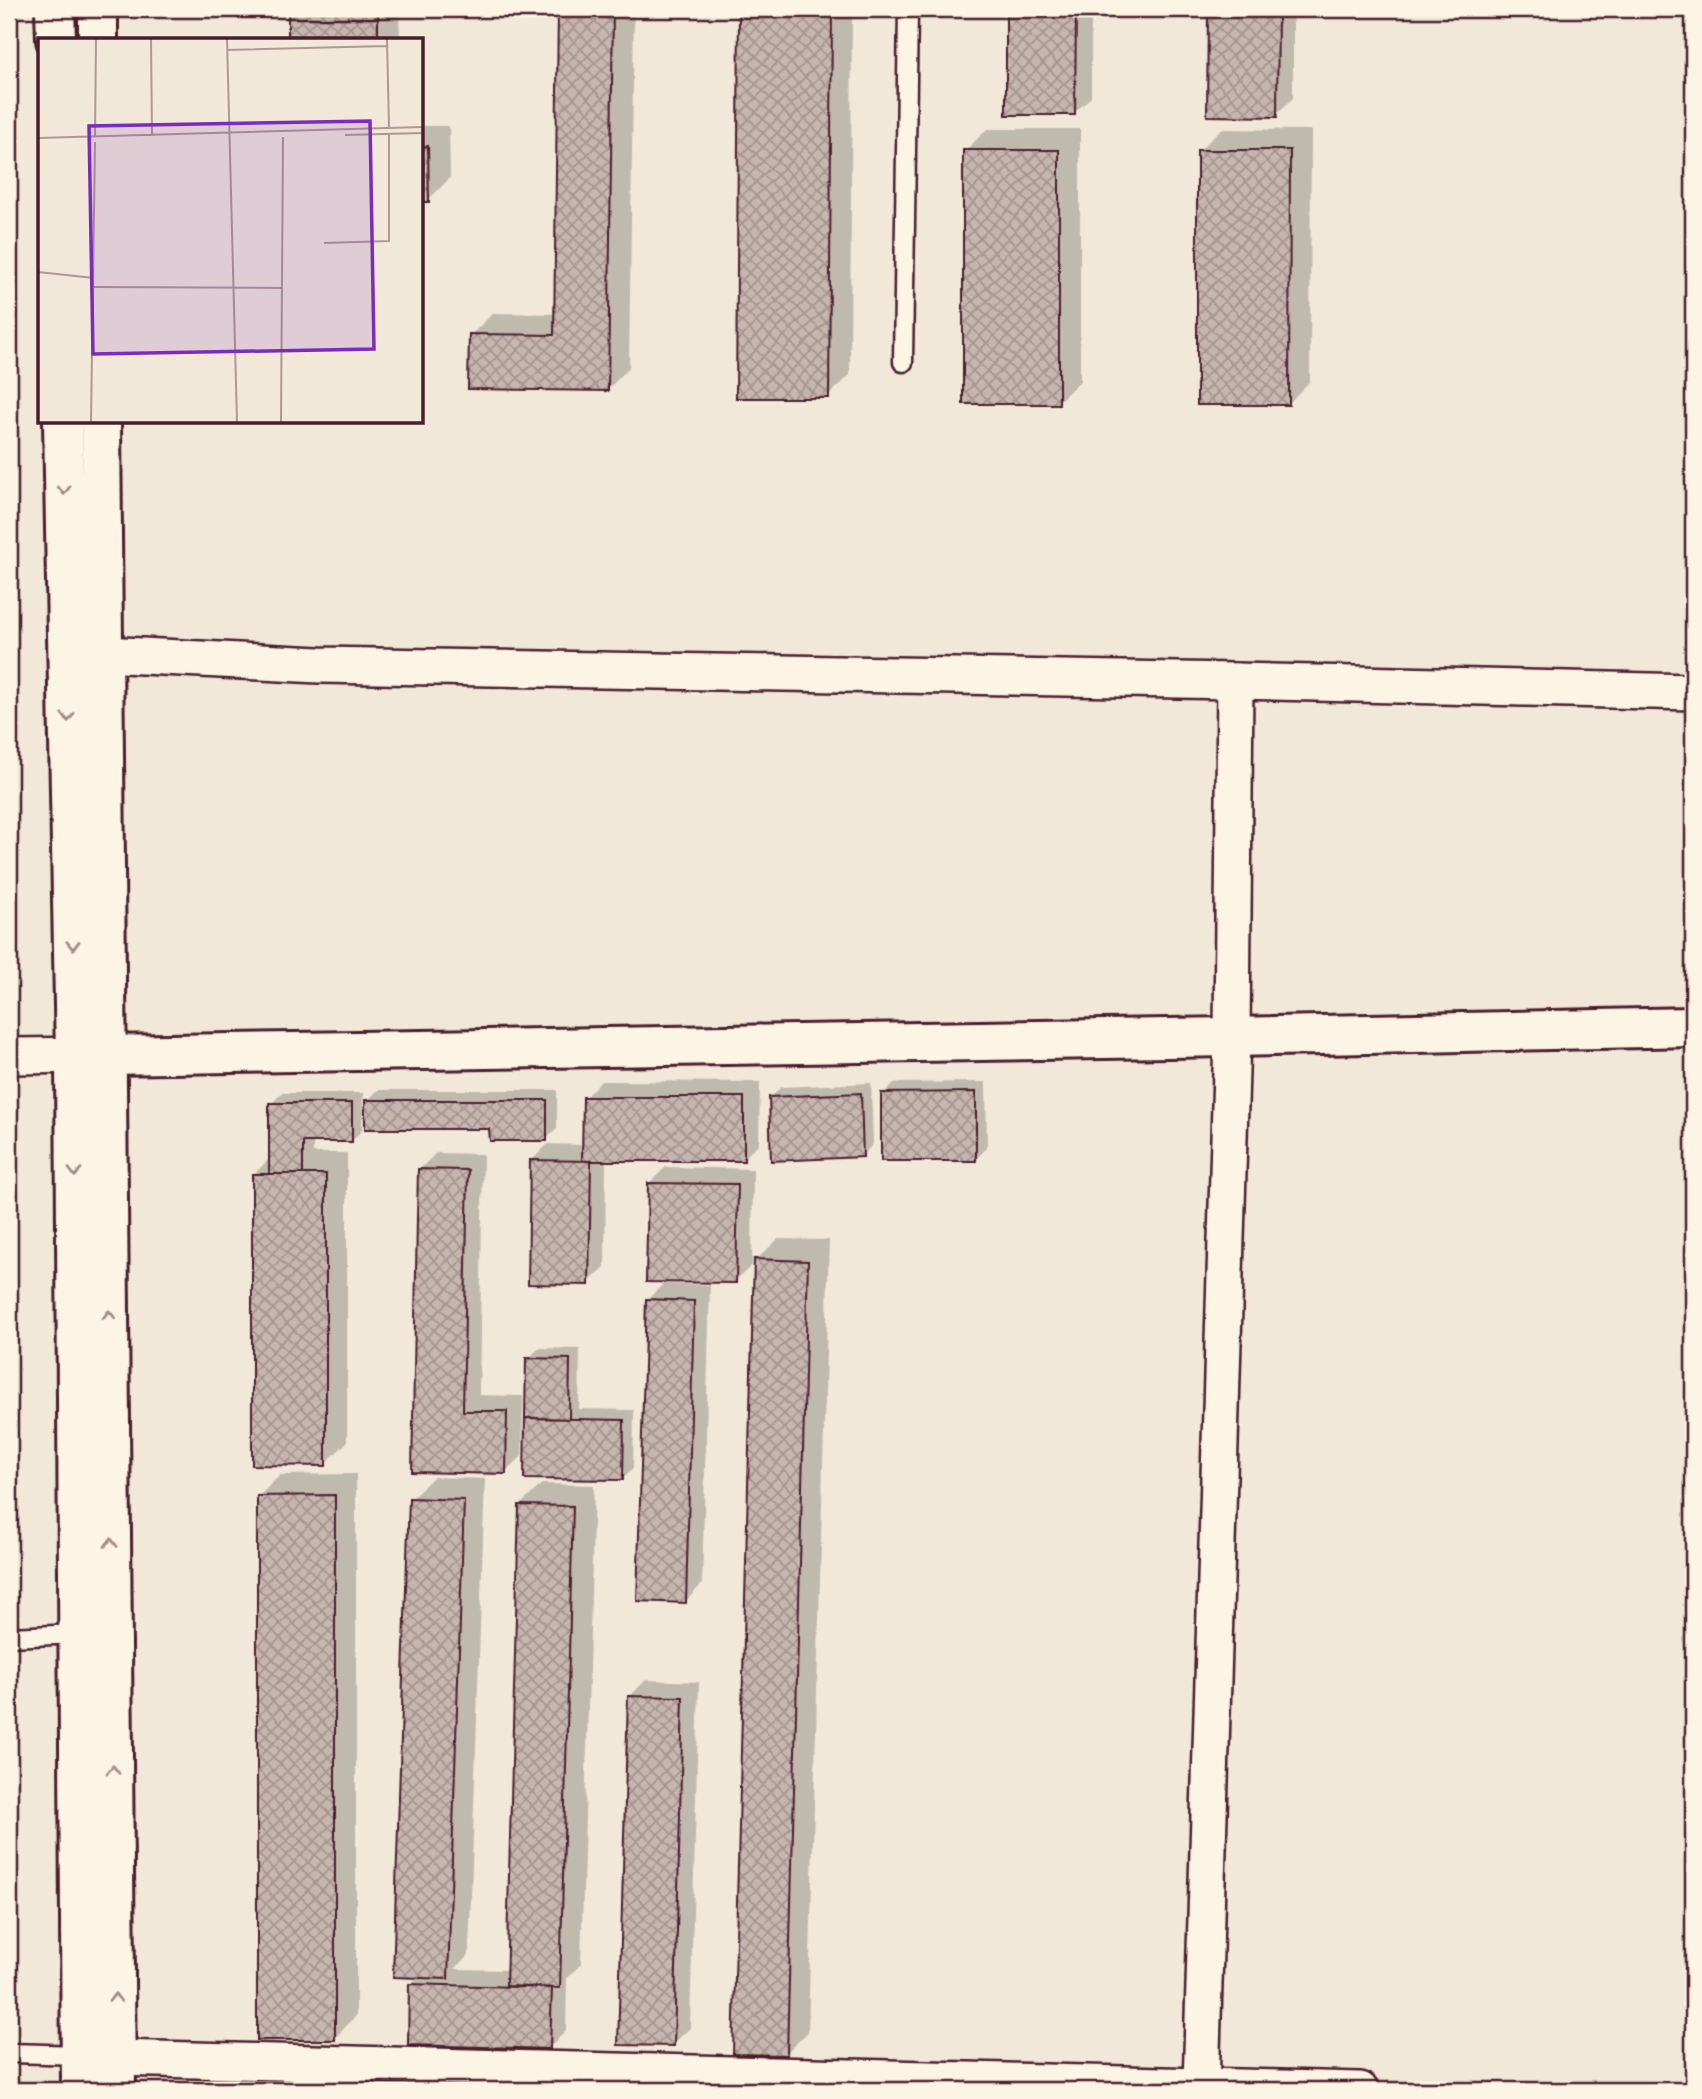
<svg xmlns="http://www.w3.org/2000/svg" width="1702" height="2099" font-family="'Patrick Hand',sans-serif">
<style>
.shadow{fill:#0003}
.building{fill:url(#building-cross-hatch);stroke:#4a1f2b;stroke-width:2}
.lines{fill:none;stroke-linecap:round;stroke-linejoin:round}
.lane-casing{stroke:#4a1f2b;stroke-width:23}
.street-casing{stroke:#4a1f2b;stroke-width:40}
.secondary-casing{stroke:#4a1f2b;stroke-width:44}
.lane{stroke:#fcf5e5;stroke-width:18}
.street{stroke:#fcf5e5;stroke-width:35}
.secondary{stroke:#fcf5e5;stroke-width:38}
.oneway{stroke:#a38a88}
.inset-road{fill:none;stroke:#ae9894;stroke-width:2}
.view{fill:#7b2cbf;fill-opacity:0.15;stroke:#7b2cbf;stroke-width:3.5}
.inset-edge{fill:none;stroke:#4a1f2b;stroke-width:3.5}
</style>
<defs>
<pattern id="building-cross-hatch" width="8" height="8" patternUnits="userSpaceOnUse" patternTransform="scale(1.75)"><rect width="8" height="8" fill="#c7b6af"/><path d="M0 0l8 8M0 8l8-8" fill="none" stroke="#a4938f"/></pattern>
</defs>
<rect width="100%" height="100%" fill="#f1e8da"/>
<filter id="ink" filterUnits="userSpaceOnUse"><feTurbulence type="fractalNoise" baseFrequency=".0143" numOctaves="2"/><feDisplacementMap in="SourceGraphic" scale="14" xChannelSelector="R" yChannelSelector="G"/><feConvolveMatrix kernelMatrix="1 2 1 2 8 2 1 2 1" color-interpolation-filters="sRGB"/></filter>
<g filter="url(#ink)">
<g class="shadow">
<polygon points="290,9 399,9 400,40 290,40"/>
<polygon points="560,9 634,9 629,368 608,389 471,335 493,313 556,314"/>
<polygon points="741,9 852,9 850,375 828,396 738,396"/>
<polygon points="1008,9 1091,9 1091,97 1074,113 1007,113"/>
<polygon points="1210,9 1293,9 1293,98 1276,115 1209,115"/>
<polygon points="422,126 449,126 450,178 428,200 422,200"/>
<polygon points="987,129 1080,129 1080,381 1058,402 965,151"/>
<polygon points="1221,129 1311,130 1310,381 1289,403 1199,151"/>
<polygon points="601,1081 760,1082 759,1143 743,1159 606,1159 605,1267 588,1283 531,1161 548,1144 584,1145 584,1098"/>
<polygon points="986,1082 987,1148 976,1159 883,1094 894,1083"/>
<polygon points="871,1083 873,1144 863,1155 770,1098 781,1087"/>
<polygon points="378,1090 557,1090 557,1129 546,1139 367,1101"/>
<polygon points="282,1093 363,1093 362,1130 352,1141 313,1140 313,1153 347,1153 347,1442 325,1464 254,1174 271,1157 271,1104"/>
<polygon points="436,1153 483,1154 479,1395 523,1396 522,1456 506,1472 414,1470 419,1170"/>
<polygon points="666,1167 753,1169 752,1265 735,1281 667,1280 667,1284 710,1285 702,1584 686,1601 647,1300 667,1280 649,1183"/>
<polygon points="778,1239 829,1240 808,2032 786,2053 756,1260"/>
<polygon points="539,1348 580,1349 579,1409 634,1410 633,1468 622,1479 526,1477 528,1359"/>
<polygon points="356,1474 356,2016 335,2038 259,1496 280,1475"/>
<polygon points="433,1477 485,1479 469,1955 455,1969 508,1970 520,1505 542,1484 594,1485 581,1964 567,1978 566,2031 549,2047 411,1984 419,1976 411,1499"/>
<polygon points="646,1680 699,1682 690,2028 673,2044 629,1697"/>
</g>
<g class="building">
<rect x="288" y="9" width="90" height="31"/>
<polygon points="558,9 613,9 608,391 468,389 469,334 554,335"/>
<polygon points="739,9 832,9 829,398 736,398"/>
<polygon points="1006,9 1076,9 1075,115 1006,115"/>
<polygon points="1208,9 1278,9 1277,117 1207,116"/>
<polygon points="428,146 429,202 422,202 422,147"/>
<rect x="963" y="150" width="96" height="254"/>
<polygon points="1197,150 1290,150 1289,405 1197,405"/>
<polygon points="976,1092 976,1161 881,1161 881,1093"/>
<polygon points="861,1093 863,1157 771,1161 769,1097"/>
<polygon points="583,1097 744,1097 744,1161 582,1161"/>
<polygon points="365,1100 547,1100 547,1141 490,1141 489,1129 365,1129"/>
<polygon points="269,1103 352,1103 352,1142 303,1142 303,1174 269,1174"/>
<polygon points="530,1160 591,1161 589,1285 528,1284"/>
<polygon points="418,1169 468,1170 463,1411 507,1411 506,1474 412,1472"/>
<polygon points="252,1174 326,1174 326,1466 252,1465"/>
<polygon points="648,1183 738,1184 736,1283 646,1282"/>
<polygon points="754,1259 808,1261 787,2055 733,2054"/>
<polygon points="646,1299 694,1301 686,1603 637,1601"/>
<polygon points="526,1358 570,1359 569,1419 525,1418"/>
<polygon points="525,1418 624,1420 623,1480 524,1479"/>
<polygon points="335,1495 335,2040 257,2040 257,1496"/>
<polygon points="409,1498 464,1500 448,1979 393,1977"/>
<polygon points="519,1505 573,1506 560,1988 506,1986"/>
<polygon points="628,1696 683,1697 674,2046 618,2045"/>
<polygon points="409,1984 552,1988 550,2049 408,2045"/>
</g>
<g class="lines">
<defs>
<g id="lane">
<polyline points="903,362 908,9"/>
<polyline points="9,1637 78,1634"/>
<polyline points="9,2053 81,2055"/>
</g>
<g id="street">
<polyline points="103,654 319,665 1235,681 1693,692"/>
<polyline points="9,1056 103,1055"/>
<polyline points="115,2058 1360,2090"/>
<polyline points="1201,2086 1232,1037 1235,681"/>
</g>
<g id="secondary">
<polyline points="55,9 56,40"/>
<polyline points="98,9 98,40"/>
<polyline points="63,422 75,1056 81,2090"/>
<polyline points="101,422 116,2090"/>
<polyline points="107,1055 1232,1037 1693,1027"/>
</g>
</defs>
<use href="#lane" class="lane-casing"/>
<use href="#street" class="street-casing"/>
<use href="#secondary" class="secondary-casing"/>
<use href="#lane" class="lane"/>
<use href="#street" class="street"/>
<use href="#secondary" class="secondary"/>
</g>
<defs><path id="oneway-chevron" d="M-2-3.5L2.5 0L-2 3.5" fill="none" stroke-width="1.6" stroke-linecap="round" stroke-linejoin="round" transform="scale(1.75)"/></defs>
<g class="oneway">
<use href="#oneway-chevron" transform="translate(64 490) rotate(89)"/>
<use href="#oneway-chevron" transform="translate(68 717) rotate(89)"/>
<use href="#oneway-chevron" transform="translate(73 945) rotate(89)"/>
<use href="#oneway-chevron" transform="translate(75 1172) rotate(90)"/>
<use href="#oneway-chevron" transform="translate(109 1315) rotate(-90)"/>
<use href="#oneway-chevron" transform="translate(111 1543) rotate(-90)"/>
<use href="#oneway-chevron" transform="translate(113 1770) rotate(-90)"/>
<use href="#oneway-chevron" transform="translate(115 1998) rotate(-90)"/>
</g>
</g>
<g transform="translate(38 38)">
<rect width="385" height="385" fill="#f1e8da"/>
<path class="inset-road" d="M113,1L114,98M189,1L199,384M349,1L351,90M189,12L349,8M307,97L385,95M57,99L58,1M0,100L385,89M286,205L351,203V96M0,234L56,240M56,249L244,250M53,384L57,104M243,384L245,99"/>
<path class="view" d="M332,83L336,311L55,316L51,88Z"/>
<rect width="385" height="385" class="inset-edge"/>
</g>
<rect width="1702" height="2099" fill="none" stroke="#fcf5e5" stroke-width="35"/>
<rect x="18" y="18" width="1667" height="2064" fill="none" stroke="#4a1f2b" stroke-width="2.5" filter="url(#ink)"/>
</svg>
